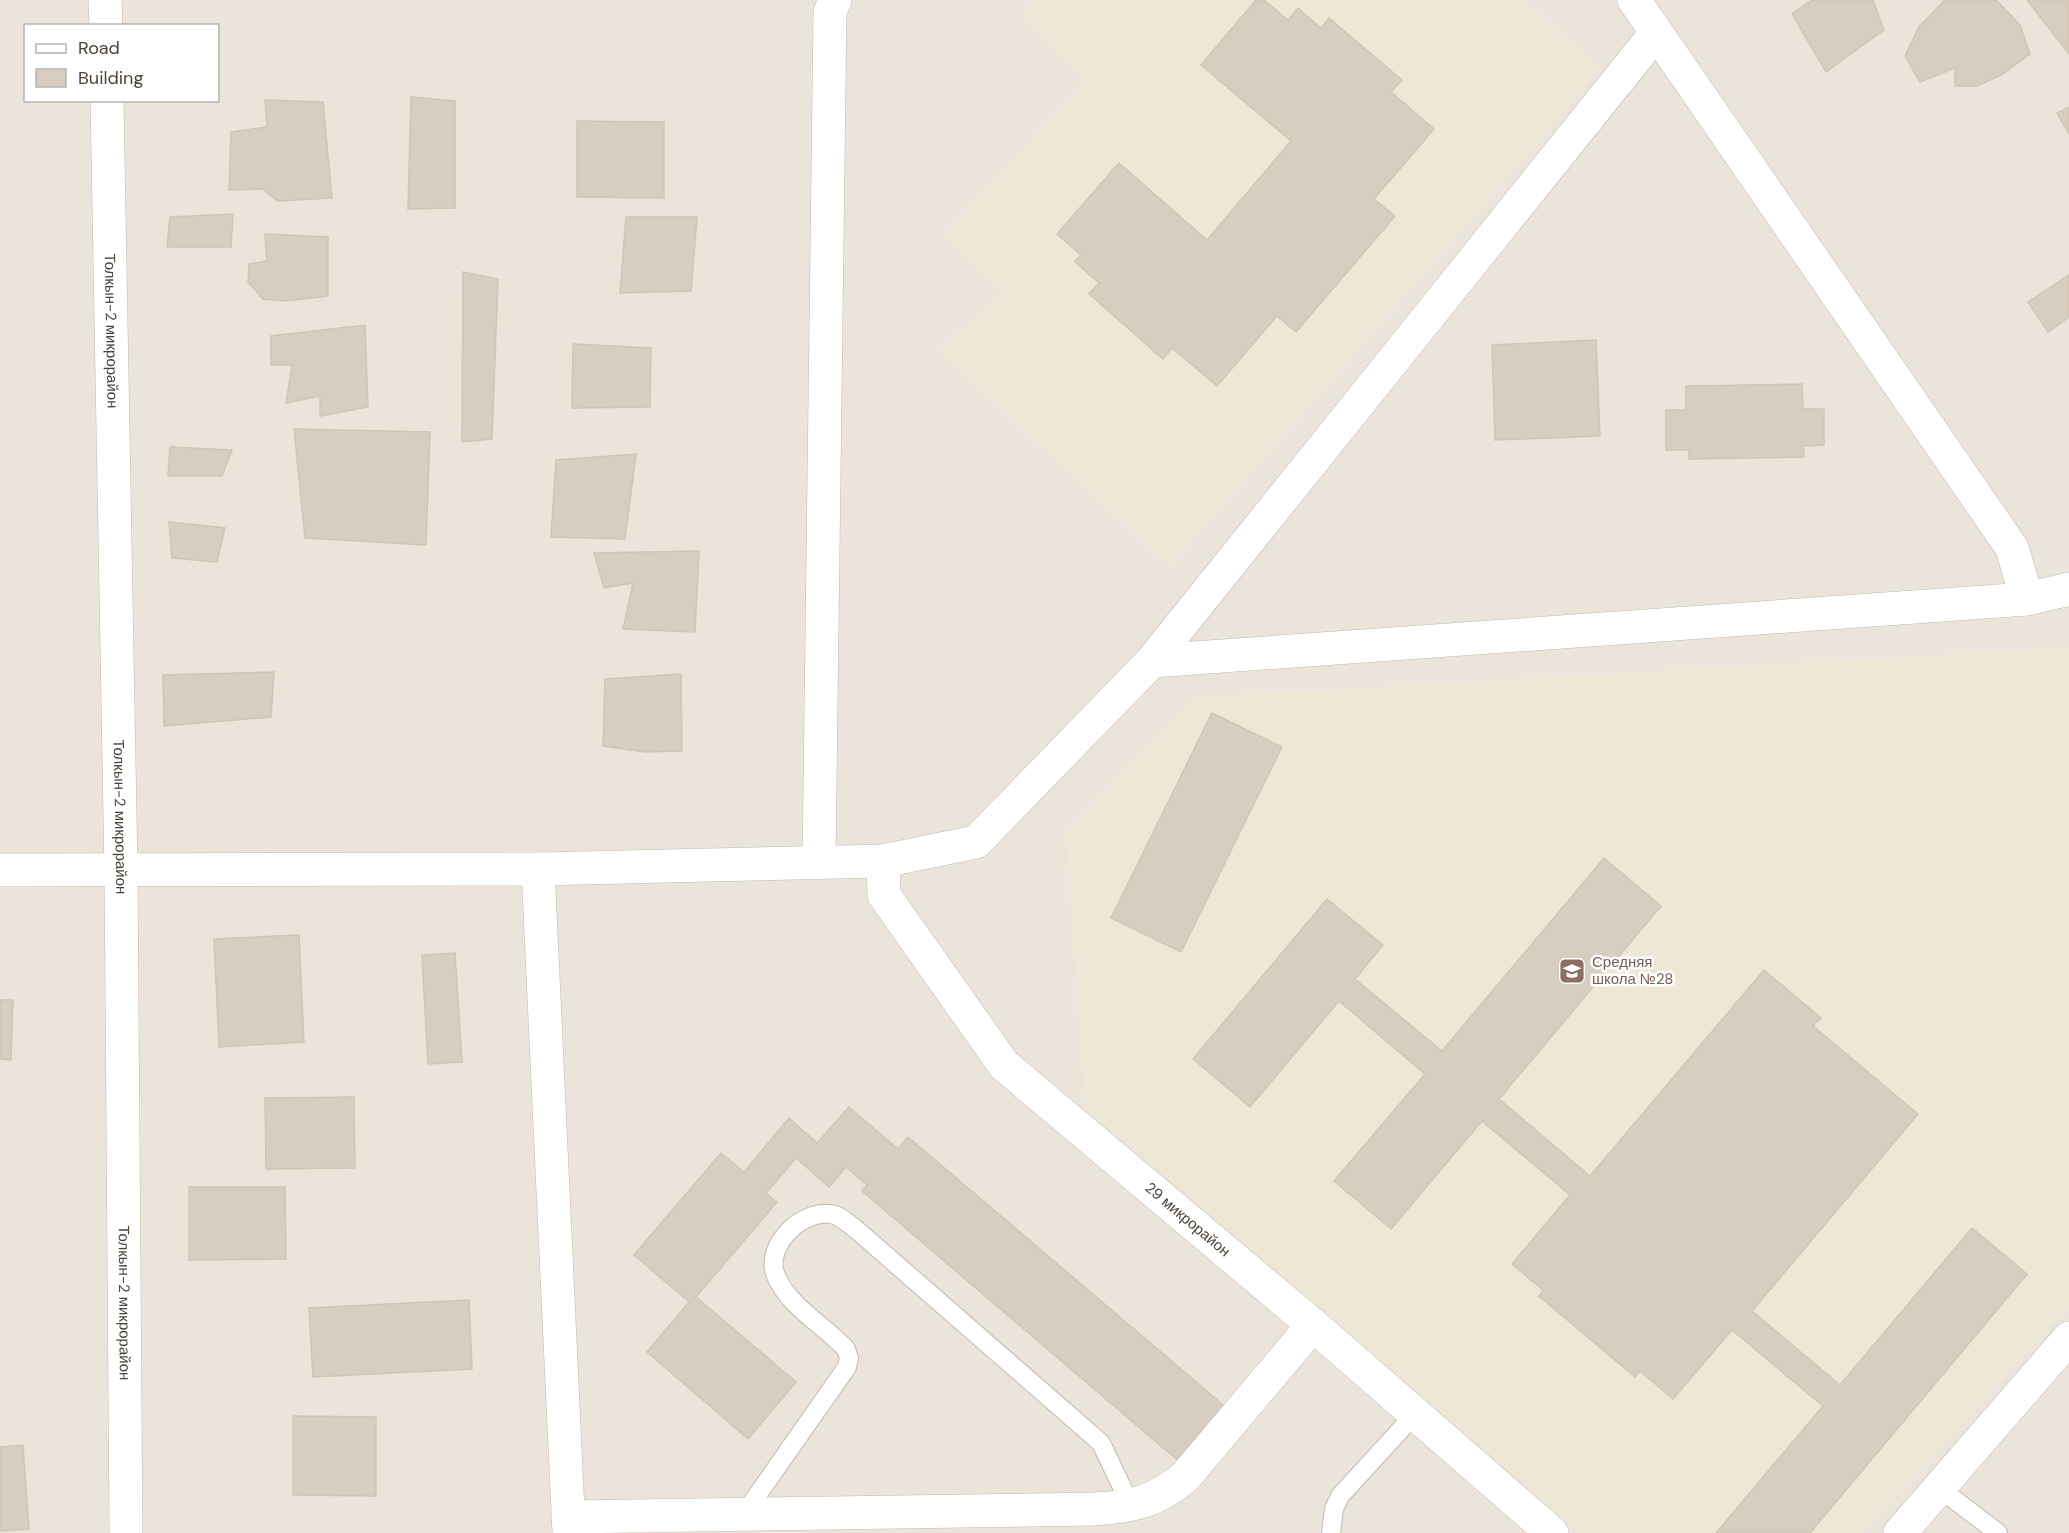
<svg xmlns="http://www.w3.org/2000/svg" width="2069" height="1533" font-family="'DM Sans',sans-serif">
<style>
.residential{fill:#eae4da;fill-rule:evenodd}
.education{fill:#eee7d6}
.building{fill:#d7cec1;stroke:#d2c5b4;stroke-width:1.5}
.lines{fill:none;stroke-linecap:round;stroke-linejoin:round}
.service-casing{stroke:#c1baae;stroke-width:20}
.minor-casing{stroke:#c1baae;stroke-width:34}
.service{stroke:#fff;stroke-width:18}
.minor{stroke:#fff;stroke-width:33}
.labels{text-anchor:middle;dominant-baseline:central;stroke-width:5;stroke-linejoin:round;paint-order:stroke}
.street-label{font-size:15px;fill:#4a4339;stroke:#fff}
.education-label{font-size:15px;fill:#785e54;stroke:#fff;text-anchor:start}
</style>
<rect width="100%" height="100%" fill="#f6f2ec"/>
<path class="residential" d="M0,0H2069V1533H0ZM26,26H218V100H26Z"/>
<g class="education">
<polygon points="1032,0 1521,0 1600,68 1170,565 940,350 1005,293 944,235 1087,82 1022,13"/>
<polygon points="2069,648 2069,1306 1861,1533 1579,1533 1086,1109 1066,833 1195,698"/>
</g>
<g class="building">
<polygon points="1256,0 1264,0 1288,20 1298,8 1321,28 1329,18 1402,80 1391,92 1434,129 1374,199 1395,216 1296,332 1277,316 1217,386 1172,348 1163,359 1089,294 1099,283 1075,262 1081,255 1057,234 1119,163 1207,240 1291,141 1201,65"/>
<polygon points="1812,0 1873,0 1884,30 1826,72 1792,14"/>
<polygon points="1945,0 1996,0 2020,25 2030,54 2001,75 1977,86 1955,86 1955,68 1920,82 1905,56 1919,27"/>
<polygon points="2027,0 2069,0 2069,54"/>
<polygon points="411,97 455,101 455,208 408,209"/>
<polygon points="265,100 323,102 332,198 277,201 263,189 229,190 231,132 267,127"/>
<polygon points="2069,107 2069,134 2057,113"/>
<polygon points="577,121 664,122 664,198 577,197"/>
<polygon points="233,214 231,247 167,247 170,217"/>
<polygon points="626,217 697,217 691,291 620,293"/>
<polygon points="265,234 328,237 328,296 285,301 263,299 248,282 249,264 267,261"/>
<polygon points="463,272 498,279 492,439 462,442"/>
<polygon points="2069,275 2069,317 2048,332 2028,302"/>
<polygon points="365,325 368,407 320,416 320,396 286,403 292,365 271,365 271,336"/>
<polygon points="1596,340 1600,436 1495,440 1492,345"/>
<polygon points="573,344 651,348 650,407 572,408"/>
<polygon points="1802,384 1803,409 1824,409 1824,445 1803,446 1804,457 1689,459 1689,450 1666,450 1666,410 1686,410 1686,386"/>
<polygon points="294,429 430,432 426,545 305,538"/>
<polygon points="170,447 232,450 222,476 168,476"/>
<polygon points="636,454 625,539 551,537 556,460"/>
<polygon points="169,522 225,528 217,562 172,558"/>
<polygon points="699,551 695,632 623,629 633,583 604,588 594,553"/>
<polygon points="274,672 271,717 164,726 163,675"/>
<polygon points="681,674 682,751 645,752 603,746 605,679"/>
<polygon points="1212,713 1282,747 1181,952 1111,918"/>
<polygon points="1604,858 1661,906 1499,1099 1590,1176 1764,970 1821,1018 1813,1026 1918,1114 1752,1311 1840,1385 1972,1228 2027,1274 1810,1533 1716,1533 1823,1406 1732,1330 1673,1399 1640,1371 1635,1377 1539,1296 1543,1290 1512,1264 1570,1195 1482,1121 1391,1229 1334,1181 1425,1074 1339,1001 1250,1107 1193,1059 1327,899 1383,945 1355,979 1442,1051"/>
<polygon points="299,935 304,1042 219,1047 214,939"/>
<polygon points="455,953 462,1062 428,1064 422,955"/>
<polygon points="0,1000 13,1000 11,1060 0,1059"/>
<polygon points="354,1097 355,1168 266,1169 265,1098"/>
<polygon points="849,1107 898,1149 908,1137 1228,1409 1182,1464 862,1191 867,1185 846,1167 829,1187 796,1158 766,1193 777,1202 696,1297 796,1382 748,1439 647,1352 689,1302 634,1255 721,1153 744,1172 789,1118 817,1143"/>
<polygon points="189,1187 285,1187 286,1259 189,1260"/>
<polygon points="469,1300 472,1369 313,1377 309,1308"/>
<polygon points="293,1416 376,1417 376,1496 293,1495"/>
<polygon points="23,1445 29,1529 0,1531 0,1447"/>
</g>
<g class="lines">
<defs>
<g id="service">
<polyline points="1939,1488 1998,1533"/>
<path d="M744,1514L847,1367L849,1358L846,1349C824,1325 789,1307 776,1276C763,1246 804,1206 835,1215C843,1218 851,1226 858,1231L1101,1443L1131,1506"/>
<polyline points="1331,1533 1334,1509 1340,1496 1415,1414"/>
</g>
<g id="minor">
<polyline points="105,0 106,26"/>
<polyline points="1634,0 2012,548 2027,599"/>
<path id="s1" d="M107,100L121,871L126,1533"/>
<polyline points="1152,661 1656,33"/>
<path id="s2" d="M883,861L884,895L1004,1065L1313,1325L1552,1533"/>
<polyline points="819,863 830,12 835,0"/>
<polyline points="538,869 569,1533"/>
<polyline points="0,870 538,869 883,861 976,842 1152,661 2027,599 2069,589"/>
<path d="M568,1517L1093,1509C1131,1507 1155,1502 1185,1477L1313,1325"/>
<polyline points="1900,1533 2069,1338"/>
</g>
</defs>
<use href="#service" class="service-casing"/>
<use href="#minor" class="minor-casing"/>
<use href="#service" class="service"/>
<use href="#minor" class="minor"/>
</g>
<defs>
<symbol id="school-square" viewBox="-11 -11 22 22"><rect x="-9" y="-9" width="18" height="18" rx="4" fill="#8d6e63" stroke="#fff"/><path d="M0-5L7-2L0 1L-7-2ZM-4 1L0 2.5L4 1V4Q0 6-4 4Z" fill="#fff"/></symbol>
</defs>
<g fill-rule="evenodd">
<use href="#school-square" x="1557" y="956" width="30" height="30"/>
</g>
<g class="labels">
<g class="street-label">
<text stroke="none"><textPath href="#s1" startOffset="231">Толкын-2 микрорайон</textPath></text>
<text stroke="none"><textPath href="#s1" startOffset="717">Толкын-2 микрорайон</textPath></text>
<text stroke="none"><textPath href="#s2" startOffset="482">29 микрорайон</textPath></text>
<text stroke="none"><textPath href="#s1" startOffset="1203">Толкын-2 микрорайон</textPath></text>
</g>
<g class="education-label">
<text x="1592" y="962">Средняя<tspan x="1592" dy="17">школа №28</tspan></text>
</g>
</g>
<rect x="24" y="24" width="195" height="78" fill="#ffffff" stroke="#b7b4b0" stroke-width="1.5"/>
<rect x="36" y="44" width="30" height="9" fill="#ffffff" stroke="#b7b4b0" stroke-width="1.5"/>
<text x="78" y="54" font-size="18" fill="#4a4339">Road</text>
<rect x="36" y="69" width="30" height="18" fill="#d7cec1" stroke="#b7b4b0" stroke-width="1.5"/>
<text x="78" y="84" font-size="18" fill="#4a4339">Building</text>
</svg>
